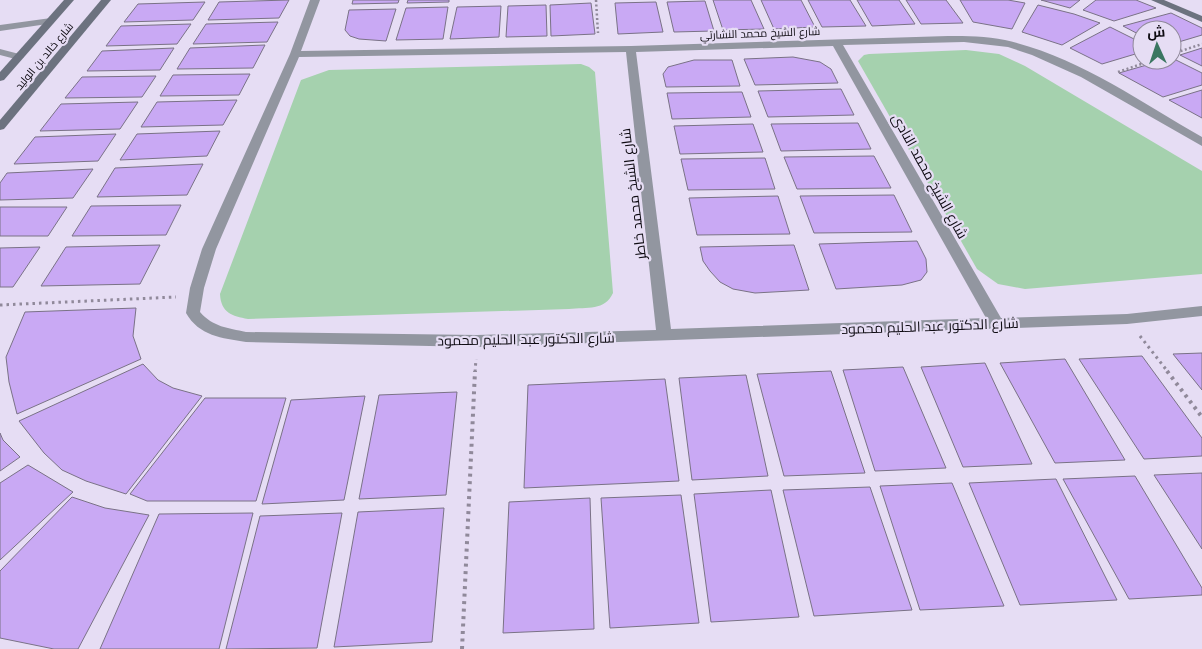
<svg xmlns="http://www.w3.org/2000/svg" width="1202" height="649" font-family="Quicksand,Cairo,sans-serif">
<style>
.green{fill:#a5d1ae}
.building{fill:#c9a9f4;stroke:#7a7286}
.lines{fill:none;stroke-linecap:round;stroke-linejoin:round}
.path-far2{stroke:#90899a;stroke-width:2.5;stroke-dasharray:2 2.5;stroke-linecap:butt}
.path-far1{stroke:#90899a;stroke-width:3;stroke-dasharray:2.5 4;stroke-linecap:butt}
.path{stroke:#90899a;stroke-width:4;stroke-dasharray:3 4.5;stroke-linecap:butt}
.street{fill:#9296a0;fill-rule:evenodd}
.secondary{fill:#6c727f;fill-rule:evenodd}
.labels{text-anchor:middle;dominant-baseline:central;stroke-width:4.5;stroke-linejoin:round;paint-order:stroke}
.far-street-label{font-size:11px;fill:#0e0b12;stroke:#e6ddf4}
.street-label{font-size:14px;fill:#0e0b12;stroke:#e6ddf4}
</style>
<rect width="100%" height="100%" fill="#e6ddf4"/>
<g class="green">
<polygon points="966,50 999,54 1025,66 1202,171 1202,274 1025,289 998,284 977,269 858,61 864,55 869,54"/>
<path d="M581,64L589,67L595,72L613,293C605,311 587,307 569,309L248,319C232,316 221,313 220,294L301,80L329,70Z"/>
</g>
<g class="building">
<polygon points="289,0 279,18 208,20 219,2"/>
<polygon points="353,0 399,0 398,3 352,4"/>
<polygon points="408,0 449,0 449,2 407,3"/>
<polygon points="713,0 751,0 764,29 723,30"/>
<polygon points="761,0 801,0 815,27 774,29"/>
<polygon points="808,0 850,0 866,26 822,27"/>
<polygon points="857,0 899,0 915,24 872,26"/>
<polygon points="906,0 946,0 963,23 921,24"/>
<polygon points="960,0 1008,0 1025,3 1012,29 973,22"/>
<polygon points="1041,0 1080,0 1070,8"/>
<polygon points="1096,0 1136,0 1156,8 1114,21 1083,10"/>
<polygon points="705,1 714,31 674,32 667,2"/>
<polygon points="205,2 193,20 124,22 138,4"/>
<polygon points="656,2 663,32 618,34 615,3"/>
<polygon points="591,3 595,34 551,36 550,5"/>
<polygon points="546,5 547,36 506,37 508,6"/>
<polygon points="1038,5 1074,14 1100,23 1062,45 1022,32"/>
<polygon points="501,6 499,37 450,39 457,7"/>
<polygon points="448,7 443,39 396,40 406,8"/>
<polygon points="396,9 386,41 359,39 350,36 345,30 349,10"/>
<polygon points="1171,13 1202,28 1202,35 1172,44 1172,30 1142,30 1142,36 1123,26"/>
<polygon points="278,22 267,42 193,44 206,24"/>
<polygon points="191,24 177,44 106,46 121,26"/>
<polygon points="1110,27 1142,43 1142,52 1102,64 1070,48"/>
<polygon points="265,45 253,68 177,69 190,48"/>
<polygon points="174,48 160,70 87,71 102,51"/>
<polygon points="1202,48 1202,66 1180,55"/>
<polygon points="793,57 820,62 831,69 838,83 755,85 744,59"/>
<polygon points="1172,58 1202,73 1202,85 1163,97 1119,73 1164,60 1172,60"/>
<polygon points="694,60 732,60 740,86 666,87 663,74 668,67"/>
<polygon points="250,74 239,95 160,96 173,75"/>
<polygon points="156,76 142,97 65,98 82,77"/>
<polygon points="841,89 854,115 768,117 758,91"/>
<polygon points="1202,90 1202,118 1169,100"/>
<polygon points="742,92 751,117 672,119 667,93"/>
<polygon points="237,100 223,125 141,127 157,102"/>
<polygon points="138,102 120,129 40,131 61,104"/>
<polygon points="858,123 871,149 781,151 771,124"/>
<polygon points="753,124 763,152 680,154 674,126"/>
<polygon points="220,131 207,156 120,160 137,134"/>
<polygon points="116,134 98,161 14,164 35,137"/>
<polygon points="874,156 891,188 797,189 784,157"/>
<polygon points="765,158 775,189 688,190 681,159"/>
<polygon points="203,164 187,195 97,197 115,168"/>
<polygon points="93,169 73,198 0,200 0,183 7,173"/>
<polygon points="894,195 912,232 814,233 800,196"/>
<polygon points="778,196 790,234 697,235 689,198"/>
<polygon points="181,205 166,235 72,236 91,206"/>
<polygon points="0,207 67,207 48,236 0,236"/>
<polygon points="917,241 926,259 927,272 921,280 902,285 836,289 819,244"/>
<polygon points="160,245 140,284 41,286 66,247"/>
<polygon points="794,245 809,290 755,293 733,289 720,282 710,271 703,261 700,247"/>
<polygon points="40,247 13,287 0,287 0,248"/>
<polygon points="136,308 133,336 141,359 17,414 9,382 6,357 25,312"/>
<polygon points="1202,353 1202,390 1173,354"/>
<polygon points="1142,356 1202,438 1202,456 1144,459 1079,359"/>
<polygon points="1065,359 1125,460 1055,463 1000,363"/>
<polygon points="985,363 1032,464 963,467 921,367"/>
<polygon points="143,364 158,380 173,388 202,396 126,494 86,481 62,470 44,453 19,421"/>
<polygon points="903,367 946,468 875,471 843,370"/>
<polygon points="831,371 865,473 784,476 757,374"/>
<polygon points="746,375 768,476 692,480 679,378"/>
<polygon points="665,379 679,481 524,488 528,385"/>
<polygon points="457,392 446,495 359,499 379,395"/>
<polygon points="365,396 344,500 262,504 291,400"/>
<polygon points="205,398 286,398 256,501 147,501 130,494"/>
<polygon points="0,433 3,440 20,457 0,471"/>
<polygon points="28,465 73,492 0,560 0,483"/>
<polygon points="1202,473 1202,549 1154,475"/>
<polygon points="1135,476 1202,588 1202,595 1129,599 1063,479"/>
<polygon points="1056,479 1117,600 1020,605 969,483"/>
<polygon points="952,483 1004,606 920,610 880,486"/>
<polygon points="870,487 912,610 814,616 783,490"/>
<polygon points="771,490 799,617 711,622 694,494"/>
<polygon points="681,495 699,623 610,628 601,498"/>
<polygon points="72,497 105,508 149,515 78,649 54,649 0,638 0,571"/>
<polygon points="590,498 594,629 503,633 509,502"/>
<polygon points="444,508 432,642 334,647 358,512"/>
<polygon points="253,513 219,649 100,649 159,514"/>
<polygon points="342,513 317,648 226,649 260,516"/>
</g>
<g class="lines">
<g class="path-far2">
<polyline points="596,0 598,33"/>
<polyline points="1172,54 1202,44"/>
<polyline points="1118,72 1153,60"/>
</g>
<g class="path-far1">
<polyline points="0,305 176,297"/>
<polyline points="1140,336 1168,372"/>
<polyline points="475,372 476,359"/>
</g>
<g class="path">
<polyline points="1167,371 1202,417"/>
<polyline points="462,649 475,371"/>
</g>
<g class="street">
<path d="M310,0H320L301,51L631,46L948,36C967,36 986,36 1005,40C1077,56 1139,101 1202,137V146L1081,77L1032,55L1008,47L964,42L843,45L1001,318L1127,314L1202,306V316L1127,324L477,347L246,342C222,338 199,336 186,313L190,288L202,249L290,54ZM833,46L986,318L671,329L636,52ZM626,52L656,330L477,335L246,332C228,328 213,327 200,312L204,288L216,249L299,57Z"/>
<polygon points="51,18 54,19 54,23 0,31 0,25"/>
<polygon points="0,49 23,55 24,57 19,60 0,55"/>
</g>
<g class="secondary">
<polygon points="64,0 74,0 4,80 0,81 0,72"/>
<polygon points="101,0 111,0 4,129 0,130 0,120"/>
<polygon points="1151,0 1164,0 1202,16 1202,22"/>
</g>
</g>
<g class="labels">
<g class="far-street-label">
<text transform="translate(760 33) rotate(-2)">شارع الشيخ محمد النشارتي</text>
<text transform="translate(44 56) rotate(-50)">شارع خالد بن الوليد</text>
</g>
<g class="street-label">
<text transform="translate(930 176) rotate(61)">شارع الشيخ محمد النادى</text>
<text transform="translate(633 194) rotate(-97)">شارع الشيخ محمد خاطر</text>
<text transform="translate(930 326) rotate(-2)">شارع الدكتور عبد الحليم محمود</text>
<text transform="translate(526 339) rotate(-1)">شارع الدكتور عبد الحليم محمود</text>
</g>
</g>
<g transform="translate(1157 45) rotate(357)"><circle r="24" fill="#e6ddf4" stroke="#90899a"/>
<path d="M0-4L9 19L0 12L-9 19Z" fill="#3a7661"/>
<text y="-8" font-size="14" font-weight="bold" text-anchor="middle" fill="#0e0b12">ش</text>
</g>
</svg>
